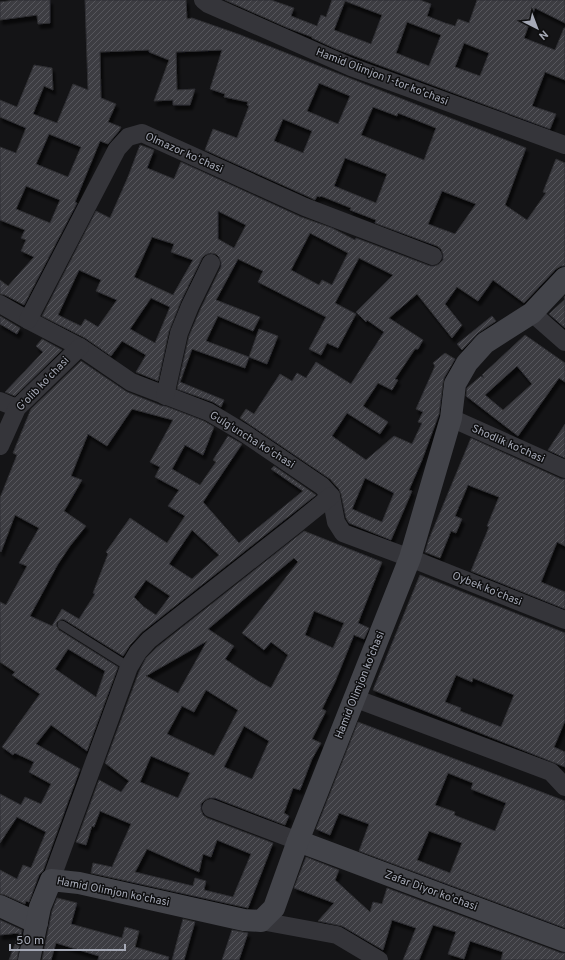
<svg xmlns="http://www.w3.org/2000/svg" width="565" height="960" font-family="Overpass,sans-serif">
<style>
.building{fill:url(#building-hatch);stroke:#2e2e32;fill-rule:evenodd;filter:url(#shadow)}
.lines{fill:none;stroke-linecap:round;stroke-linejoin:round}
.lane{stroke:#35353a;stroke-width:9}
.street{stroke:#35353a;stroke-width:18}
.secondary{stroke:#43444a;stroke-width:22}
.labels{text-anchor:middle;dominant-baseline:central;stroke-width:3;stroke-linejoin:round;paint-order:stroke}
.street-label{font-size:11px;fill:#a5a9b6;stroke:#0f0f10}
</style>
<defs>
<pattern id="building-hatch" width="6" height="6" patternUnits="userSpaceOnUse"><rect width="6" height="6" fill="#3e3e43"/><path d="M-1 1l2-2M0 6l6-6M5 7l2-2" fill="none" stroke="#57575c"/></pattern>
<filter id="shadow"><feDropShadow dx="2.5" dy="4.5" stdDeviation="1" flood-color="#0009"/></filter>
</defs>
<rect width="100%" height="100%" fill="#141416"/>
<g class="building">
<polygon points="16,0 50,0 50,23 38,24 37,15 0,20 0,2"/>
<path d="M85,0H186L187,19L192,18L238,34L526,148L505,205L527,220L546,193L543,192L556,159L565,163V266H561L556,269L524,303L493,280L478,301L457,287L445,304L462,325L452,338L417,294L389,318L423,340L418,349H415L395,379L398,380L392,390L378,383L363,406L388,422L380,434L347,413L332,436L366,460L394,436L412,444L422,423L418,422L423,412L416,409L435,366L433,363L445,353L455,359L444,378L443,383L439,414L422,460L409,490L412,491L391,540L349,523L346,518L341,494L339,489L330,479L240,418L246,409L254,414L280,374L292,381L297,373L306,378L316,362L351,384L384,332L367,320L366,322L356,312L393,275L359,258L335,303L356,314L338,348L327,343L321,355L309,349L326,317L258,282L263,271L238,259L216,300L260,317L253,331L218,316L206,341L249,357L245,368L192,349L180,382L224,400L221,407L213,402L177,389L189,336L200,310L221,267V262L219,257L216,254L210,253L205,255L202,258L181,301L169,331L158,381L136,372L146,355L122,341L111,356L85,338L42,316L96,211L110,218L128,177L140,145L154,150L147,168L174,179L181,162L301,217L332,228L355,240L356,238L430,266H435L439,264L443,260V254L441,249L437,246L375,223L376,220L350,210L351,208L321,196L320,197L317,196L315,200L309,197L205,150L213,129L237,138L249,106L247,105L248,102L224,97L225,94L210,89L222,50L176,52L177,90L195,89L190,105H173V100L154,101L169,60L149,52V50L100,52L101,98L116,104L108,122L121,127L119,131L108,144L100,141L75,202L77,203L24,305L5,295L0,294V280L8,286L34,257L21,251L26,240L21,238L25,230L0,220V147L16,153L26,128L0,117V100L17,107L34,65L52,68L53,90L44,86L33,114L57,123L73,84L88,90ZM319,83L350,96L338,124L307,111ZM373,107L397,116L398,113L436,128L424,160L361,135ZM283,119L312,131L303,153L274,141ZM49,134L81,147L68,177L36,164ZM345,158L387,174L376,203L334,186ZM26,186L60,200L50,223L16,209ZM442,191L476,204L455,234L428,224ZM218,211L246,225L234,248L218,239ZM310,233L348,253L332,285L322,280L319,285L291,270ZM152,237L174,244L171,252L193,260L173,295L134,277ZM79,270L101,280L96,291L117,300L98,327L85,319L81,326L58,315ZM151,298L170,307L155,343L130,329ZM365,478L394,493L382,522L352,509Z"/>
<path d="M225,0H271L294,8L291,16L317,26L321,15L326,17L332,0H420L431,4L427,16L445,23L455,26L458,19L469,23L477,0H565V23L535,8L524,38L555,50L564,28H565V80L545,72L532,106L556,114L550,129L336,49L312,38V37L288,28ZM345,1L382,15L371,44L334,30ZM407,22L441,35L429,66L396,53ZM464,43L489,53L480,76L455,67Z"/>
<polygon points="565,296 565,328 549,314 565,299 564,298"/>
<polygon points="0,316 20,328 17,334 0,324"/>
<polygon points="492,316 496,321 478,333 462,350 457,344"/>
<polygon points="259,329 278,336 267,364 249,357"/>
<path d="M525,335L565,363V382L559,378L518,436L466,396L467,388L481,376L484,378L482,375ZM517,366L532,384L503,410L485,395Z"/>
<polygon points="42,339 62,350 15,396 5,392 43,352 36,346"/>
<path d="M81,361L127,392L162,406H165L204,421L214,427L203,455L185,445L172,469L200,485L216,462L213,460L228,436L242,444L203,502L239,543L303,491L271,469L274,466L316,495L142,632L130,645L123,656L65,620L62,619L57,622L56,625L59,630L118,667L87,751L51,725L36,744L80,769L43,871L39,875L29,902L26,901L25,904L5,895L0,894V870L17,879L23,865L31,868L46,832L17,817L0,843V794L21,805L25,797L41,804L51,784L29,772L34,762L15,753L13,755L2,747L40,694L12,675L15,672L0,662V602L6,605L27,566L19,563L39,528L15,515L1,552L0,551V498L17,455L13,453L31,409ZM132,409L173,420L150,462L160,467L155,477L179,490L168,506L185,516L167,543L130,518L106,552L108,554L93,593L95,594L79,619L62,609L52,626L30,616L58,564L70,546L86,526L64,511L82,480L71,476L88,434L107,446ZM192,530L219,555L192,579L169,564ZM146,580L170,596L156,615L144,607L134,597ZM68,649L105,671L96,697L55,669Z"/>
<polygon points="565,424 565,458 548,450"/>
<polygon points="471,438 561,479 565,479 565,546 557,542 541,582 565,592 565,609 471,571 489,527 487,526 499,497 468,485 455,516 462,519 456,533 451,531 440,558 425,552 429,539"/>
<path d="M304,531L382,562L358,623L369,628L364,639L354,635L335,682L322,709L326,711L312,739L321,743L312,759L300,790L293,788L284,813L289,816L285,825L215,798H209L205,800L201,804V810L203,815L207,818L273,843L248,908L91,873L93,863L112,867L131,824L100,811L94,827L92,826L86,845L76,842L99,780L121,792L129,781L105,763L139,672L146,658L156,648ZM294,558L298,562L242,633L264,650L271,642L288,655L271,688L258,681L225,659L234,646L208,629ZM314,611L344,623L333,648L305,635ZM207,641L178,693L146,676ZM206,690L238,710L214,756L167,734L182,706L194,712ZM244,726L269,741L252,779L224,767ZM151,756L190,773L178,798L140,782ZM217,840L251,854L233,897L204,890L206,881L195,878L193,886L135,872L147,849L199,872L203,854L211,857Z"/>
<path d="M420,575L565,633V721L554,747L565,752V767L373,690ZM456,675L472,682L473,678L514,695L501,727L460,711L461,708L445,702Z"/>
<path d="M358,722L565,801V928L359,851L369,824L339,813L330,835L316,829ZM448,773L473,783L471,789L506,803L495,831L454,815L455,812L435,805ZM429,831L462,843L450,873L417,860Z"/>
<polygon points="306,857 339,870 335,880 370,912 373,902 382,904 387,888 561,953 565,953 565,960 501,960 503,952 470,941 464,959 448,954 456,932 433,925 419,960 403,960 416,928 392,920 383,950 342,926 318,921 334,903 294,888"/>
<polygon points="57,898 77,903 71,924 122,938 125,927 139,931 135,947 169,957 168,960 98,960 99,956 56,943 51,960 42,960 52,911"/>
<polygon points="183,919 195,922 184,960 172,960"/>
<polygon points="0,920 22,930 17,960 9,960 19,933 0,935"/>
<polygon points="232,930 248,933 239,960 222,960"/>
</g>
<g class="lines">
<polyline class="lane" points="62,625 129,667"/>
<g class="street">
<polyline points="203,0 208,4 351,67 565,145"/>
<polyline points="0,304 28,320 80,347 131,382 209,412 244,433 322,486 331,496 336,522 343,533 410,558 565,620"/>
<polyline points="532,313 565,342"/>
<polyline points="28,320 117,149 128,137 142,133 305,207 433,256"/>
<polyline points="165,396 179,333 190,306 211,263"/>
<polyline points="0,401 17,408"/>
<polyline points="451,418 565,469"/>
<polyline points="0,446 17,408 80,347"/>
<polyline points="354,698 551,772 565,787"/>
<polyline points="211,808 298,841"/>
<polyline points="51,880 129,667 138,652 149,640 294,526 331,496"/>
<polyline points="261,921 337,935 379,960"/>
</g>
<g class="secondary">
<polyline points="298,841 565,941"/>
<polyline points="0,906 37,923"/>
<polyline points="29,960 40,907 51,880 79,883 244,920 261,921 274,908 298,841 410,558 451,418 455,384 467,363 485,343 532,313 565,278"/>
</g>
</g>
<g class="labels">
<g class="street-label">
<text transform="translate(382 77) rotate(21)">Hamid Olimjon 1-tor koʼchasi</text>
<text transform="translate(184 153) rotate(24)">Olmazor koʻchasi</text>
<text transform="translate(43 384) rotate(-46)">Gʻolib koʻchasi</text>
<text transform="translate(252 440) rotate(32)">Gulgʻuncha koʻchasi</text>
<text transform="translate(508 444) rotate(24)">Shodlik ko‘chasi</text>
<text transform="translate(487 589) rotate(22)">Oybek koʻchasi</text>
<text transform="translate(360 685) rotate(-68)">Hamid Olimjon ko'chasi</text>
<text transform="translate(431 891) rotate(20)">Zafar Diyor koʻchasi</text>
<text transform="translate(113 892) rotate(11)">Hamid Olimjon ko'chasi</text>
</g>
</g>
<g transform="translate(537 28) rotate(138)" stroke="#0f0f10" stroke-width="3" paint-order="stroke">
<path d="M0-3L7 15L0 10L-7 15Z" fill="#a5a9b6"/>
<text y="-6" font-size="11" font-weight="bold" text-anchor="middle" fill="#a5a9b6">N</text>
</g>
<path d="M10 944v6h115v-6" fill="none" stroke="#a5a9b6" stroke-width="2"/>
<text x="16" y="944" font-size="12" fill="#a5a9b6" stroke="#0f0f10" stroke-width="3" paint-order="stroke">50 m</text>
</svg>
